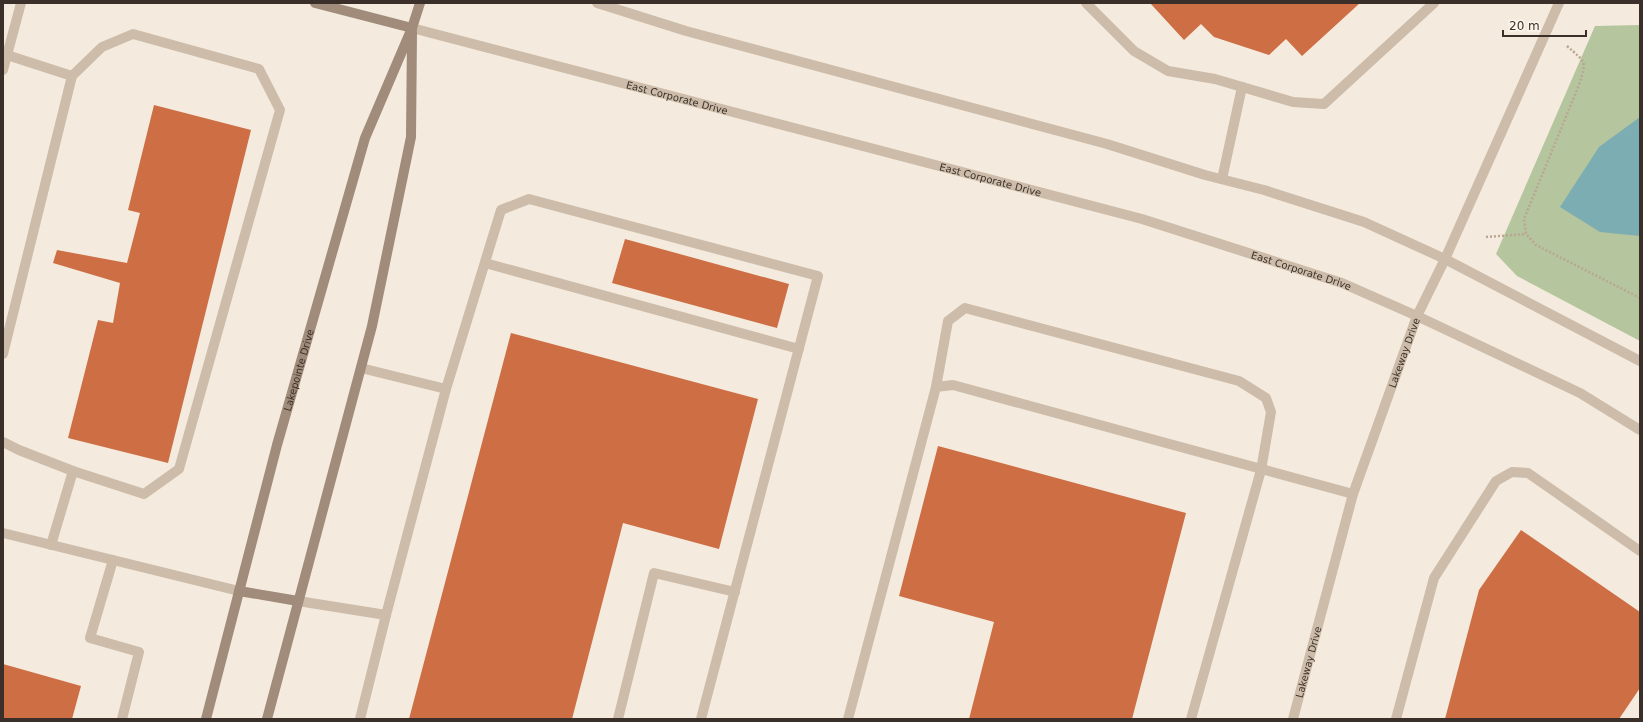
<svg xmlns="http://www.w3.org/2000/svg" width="1643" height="722" font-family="'DejaVu Sans',sans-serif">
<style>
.green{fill:#b5c59d}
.water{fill:#7badb3}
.building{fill:#cd6e44}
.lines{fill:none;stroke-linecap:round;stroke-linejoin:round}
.path{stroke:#b9a693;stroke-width:2.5;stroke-dasharray:2 2;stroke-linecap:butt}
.service{stroke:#cdbca9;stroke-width:10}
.tertiary{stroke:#cdbca9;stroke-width:10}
.secondary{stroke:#a18b7a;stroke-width:10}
.labels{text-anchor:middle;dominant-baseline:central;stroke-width:3.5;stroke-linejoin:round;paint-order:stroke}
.street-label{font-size:10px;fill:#3a3029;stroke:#fbf5eb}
</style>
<rect width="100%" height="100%" fill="#f4ebde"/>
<polygon class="green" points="1640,25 1640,341 1517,276 1496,254 1595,26"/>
<polygon class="water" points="1640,117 1640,236 1600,232 1560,207 1599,147"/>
<g class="building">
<polygon points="1150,3 1360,3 1302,56 1286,39 1269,55 1214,37 1201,24 1184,40"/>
<polygon points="154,105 251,130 168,463 68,438 98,320 113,323 120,283 53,263 57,250 127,263 140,213 128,210"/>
<polygon points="625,239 789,284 777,328 612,283"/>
<polygon points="511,333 758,399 719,549 623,523 572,719 409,719"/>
<polygon points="938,446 1186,513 1132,719 969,719 994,622 899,596"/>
<polygon points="1521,530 1640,612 1640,688 1619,719 1445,719 1479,590"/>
<polygon points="3,664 81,686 72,719 3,719"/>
</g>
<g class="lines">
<g class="path">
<path d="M1567,46C1586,63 1587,60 1579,85L1524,219L1526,234L1536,245L1640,298"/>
<polyline points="1486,237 1526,234"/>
</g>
<g class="service">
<polyline points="1086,3 1134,51 1168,71 1215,79 1293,102 1324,104 1434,3"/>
<polyline points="3,70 21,3"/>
<polyline points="72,76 102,47 133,34 259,69 280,110 179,469 144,494 73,471"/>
<polyline points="1222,179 1242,87"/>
<polyline points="485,263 799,349"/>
<polyline points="3,354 72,76 7,55"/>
<polyline points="361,368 446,389 501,210 529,199 818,276 701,719"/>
<polyline points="936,387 948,321 965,308 1239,381 1266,398 1271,412 1261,470 1191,719"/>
<polyline points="3,442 19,450 73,471 51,545"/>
<polyline points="3,533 239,591"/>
<polyline points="113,560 90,638 139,652 122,719"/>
<polyline points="298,601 386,615 360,719"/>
<polyline points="386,615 446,389"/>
<polyline points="618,719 654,573 735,592"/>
<polyline points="848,719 936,387 953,385 1353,494"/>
<polyline points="1396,719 1434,578 1496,481 1512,472 1528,473 1640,551"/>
</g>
<g class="tertiary">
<polyline points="597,3 686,31 1107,144 1205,175 1264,190 1364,222 1445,259 1640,361"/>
<path id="s1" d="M412,28L1142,219L1342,283L1417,316L1580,393L1640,430"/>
<path id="s2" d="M1293,719L1353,494L1417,316L1445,259L1559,3"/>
</g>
<g class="secondary">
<polyline points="315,3 412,28"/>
<polyline points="239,591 298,601"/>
<path id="s3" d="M206,719L277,445L365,138L412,28L420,3"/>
<polyline points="267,719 372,326 411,137 412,32"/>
</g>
</g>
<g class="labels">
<g class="street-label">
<text stroke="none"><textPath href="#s1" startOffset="274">East Corporate Drive</textPath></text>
<text stroke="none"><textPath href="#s1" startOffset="598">East Corporate Drive</textPath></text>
<text stroke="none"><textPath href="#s1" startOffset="922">East Corporate Drive</textPath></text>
<text stroke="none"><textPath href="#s2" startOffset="383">Lakeway Drive</textPath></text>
<text stroke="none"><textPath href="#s3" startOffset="361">Lakepointe Drive</textPath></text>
<text stroke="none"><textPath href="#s2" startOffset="59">Lakeway Drive</textPath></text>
</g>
</g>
<rect width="1643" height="722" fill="none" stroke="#3a3029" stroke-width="8"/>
<path d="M1503 30v6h83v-6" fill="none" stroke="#3a3029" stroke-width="2"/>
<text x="1509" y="30" font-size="12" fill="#3a3029" stroke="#fbf5eb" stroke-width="3" paint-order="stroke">20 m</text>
</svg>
